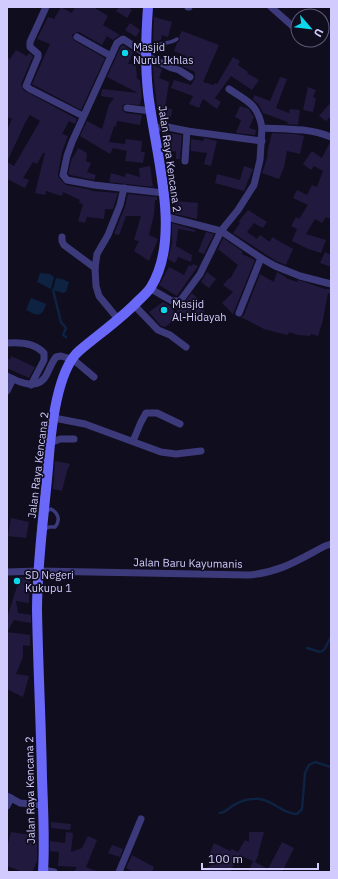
<svg xmlns="http://www.w3.org/2000/svg" width="338" height="879" font-family="'IBM Plex Sans',sans-serif">
<style>
.water{fill:#0e2241}
.lines{fill:none;stroke-linecap:round;stroke-linejoin:round}
.stream{stroke:#0e2241;stroke-width:2.5}
.building{fill:#211a3e;fill-rule:evenodd}
.lane{stroke:#3c3a7b;stroke-width:3.5}
.street{stroke:#3c3a7b;stroke-width:7}
.secondary{stroke:#6a68f8;stroke-width:10}
.poi-dot{fill:#0bd6ea;stroke:#100d1e;stroke-width:1.5}
.labels{text-anchor:middle;dominant-baseline:central;stroke-width:3.5;stroke-linejoin:round;paint-order:stroke}
.poi-label{font-size:11px;fill:#d1ccfd;stroke:#100d1e;text-anchor:start}
.street-label{font-size:11px;fill:#d1ccfd;stroke:#100d1e}
</style>
<rect width="100%" height="100%" fill="#100d1e"/>
<g class="water">
<polygon points="40,273 50,274 54,277 51,289 37,282"/>
<polygon points="56,278 62,279 69,282 66,292 63,293 53,290"/>
<path d="M31,298L46,304C42,318 37,316 26,310Z"/>
</g>
<g class="lines">
<g class="stream">
<polyline points="53,290 61,322 66,328 63,335 66,337"/>
<polyline points="307,648 320,652 324,650 331,637"/>
<path d="M220,813C227,812 230,806 236,804C241,801 248,799 254,799C271,797 281,814 297,814L302,809L305,773L309,765L315,762L331,767"/>
</g>
</g>
<g class="building">
<polygon points="61,7 72,13 75,7 93,7 108,16 103,25 120,35 113,40 107,36 102,45 79,32 75,33 72,35 73,39 75,41 105,58 81,110 32,84 50,44 37,39 48,17 54,19"/>
<polygon points="119,7 128,7 132,10 127,18 116,11"/>
<polygon points="154,17 172,22 168,37 162,35 161,40 154,42 153,41"/>
<polygon points="130,23 140,30 136,37 125,30"/>
<polygon points="182,31 219,45 203,82 214,85 215,83 217,84 233,57 240,61 238,65 248,72 247,73 259,80 252,90 231,76 215,98 221,102 217,109 203,99 199,108 189,104 193,96 171,88 174,80 191,85 195,78 195,72 182,66 186,56 174,51 177,43 180,40 179,37"/>
<polygon points="123,45 133,52 128,64 136,64 137,79 140,80 142,99 141,98 140,105 125,104 123,105 122,110 126,113 142,115 140,125 117,121 116,127 114,126 109,142 125,144 126,139 142,141 141,152 145,152 143,163 125,161 127,151 113,148 110,154 80,136 87,121 102,129 109,105 114,98 101,96 102,89 138,93 107,77 121,46"/>
<path d="M16,50L27,56L29,53L33,56L21,84L23,90L77,119L75,124L69,121L62,134L68,136L62,152L58,174L59,178L66,185L92,190L91,191L118,193L113,209H105L104,219L87,217L85,223L78,221L83,204L79,203L80,200L63,192L62,196L46,191L45,195L35,193L45,153H43L37,164L33,162L23,178L29,180L25,188L7,179V130L12,119L7,117V57L10,59ZM30,115L40,121L14,166L7,162L25,123Z"/>
<polygon points="153,65 162,69 159,78 169,82 165,108 172,109 171,117 160,115 161,109 157,107 154,81"/>
<polygon points="280,77 287,79 276,108 289,113 290,109 300,110 298,125 287,124 288,122 263,113 259,105 253,99 254,95 270,101"/>
<polygon points="308,87 316,90 313,97 316,98 313,112 303,110"/>
<polygon points="331,102 331,116 326,121 319,116"/>
<polygon points="240,106 249,109 253,116 254,117 249,128 256,130 255,135 236,133 241,120 235,117"/>
<polygon points="162,132 182,135 180,159 176,159 176,151 165,154"/>
<polygon points="272,133 296,134 304,136 300,154 287,151 284,167 279,179 262,173 266,162 268,153 267,153"/>
<polygon points="204,138 217,141 211,166 204,164 207,153 191,151 191,139 203,141"/>
<polygon points="330,142 331,219 326,217 322,223 315,219 306,234 326,240 321,253 306,248 292,241 297,229 291,226 296,217 299,219 308,205 293,198 297,190 307,195 312,185 317,187 323,171 314,166 311,170 303,164 312,151 322,158"/>
<polygon points="78,148 87,153 86,161 91,163 87,172 96,175 94,180 70,175 68,174 72,157 73,158"/>
<polygon points="150,166 153,187 109,182 111,173 125,177 126,173 140,177 139,168"/>
<polygon points="244,166 253,169 244,191 215,183 217,174 240,180"/>
<polygon points="128,194 157,197 157,200 155,200 154,215 149,235 158,239 149,261 134,251 139,241 134,240 141,216 126,216 119,235 114,234 125,207"/>
<polygon points="176,201 198,203 197,219 175,214"/>
<polygon points="248,210 267,222 263,228 254,223 247,232 257,239 260,235 270,242 272,237 293,249 286,265 276,261 233,233 240,223 239,221"/>
<polygon points="172,223 195,230 195,232 179,229 178,230 176,246 192,255 191,262 178,257 175,263 168,259 172,243"/>
<polygon points="206,232 214,234 204,254 198,252"/>
<polygon points="223,238 242,251 242,254 255,260 233,314 222,303 233,292 223,285 229,278 230,279 238,265 218,249"/>
<polygon points="325,252 331,255 331,267 320,263"/>
<polygon points="193,264 198,266 177,296 159,285 169,267 184,275 189,265 192,266"/>
<polygon points="207,272 216,279 209,288 201,282"/>
<polygon points="277,272 286,277 286,278 297,282 298,280 325,289 331,289 331,294 328,293 323,320 318,336 311,334 310,336 298,335 289,332 288,335 279,333 264,329 241,317 244,315 260,274 274,282"/>
<polygon points="192,293 201,302 198,304 205,312 196,320 189,312 186,315 184,313 165,327 161,326 149,312 163,302 170,306 175,313"/>
<polygon points="11,356 35,367 29,378 7,368 7,358 10,360"/>
<polygon points="55,461 70,464 67,471 62,491 53,489"/>
<polygon points="11,518 29,522 26,538 8,536"/>
<polygon points="20,577 30,578 29,603 16,601 18,613 31,615 31,623 14,620 7,632 7,618"/>
<polygon points="7,632 30,635 30,646 23,645 23,657 16,674 29,676 23,697 7,689"/>
<polygon points="51,822 71,824 70,830 51,828"/>
<polygon points="11,832 37,836 37,861 32,872 23,872 7,866 7,847"/>
<polygon points="66,832 73,833 71,852 82,848 88,836 97,840 86,867 99,872 74,872 77,867 58,866 59,852 50,851 50,841 65,843"/>
<polygon points="249,832 264,832 258,854 259,854 255,862 239,855 230,872 199,872 217,862 208,858 214,843 230,851 232,849 238,852 245,840 249,842"/>
<polygon points="282,842 294,848 282,872 248,872 253,861 268,869"/>
<polygon points="112,845 123,849 120,857 108,853"/>
<polygon points="132,855 154,867 152,872 133,872 126,868"/>
</g>
<g class="lines">
<g class="lane">
<path d="M148,48C158,41 167,46 177,39"/>
<path d="M43,530L49,527H55C61,520 58,513 51,509L45,512"/>
</g>
<g class="street">
<polyline points="46,7 30,42 30,47 38,54 38,57 26,86 30,89 83,116"/>
<polyline points="188,7 189,7"/>
<polyline points="271,7 298,31"/>
<polyline points="77,37 111,56"/>
<polyline points="146,54 123,39 117,43 72,142 67,156 63,175 67,180 94,185 164,193"/>
<polyline points="146,56 172,68 179,70 190,77"/>
<path d="M229,89C248,102 258,104 262,128C286,129 309,128 331,137"/>
<polyline points="127,108 151,111"/>
<polyline points="154,130 163,126 187,131 262,141"/>
<polyline points="185,161 187,131"/>
<polyline points="167,217 221,231 261,258 275,266 300,276 331,284"/>
<polyline points="62,237 62,241 64,245 95,268"/>
<polyline points="151,289 172,301 180,301 200,274 221,231 238,210 254,185 260,160 262,128"/>
<polyline points="134,305 158,330 170,335 186,347"/>
<polyline points="239,313 261,258"/>
<polyline points="118,319 99,296 96,286 95,268 97,254 108,235 120,205 124,188"/>
<path d="M7,343C19,342 35,343 44,353V360L31,385"/>
<polyline points="69,362 75,361 94,377"/>
<path d="M7,376C20,383 39,391 47,374C50,368 52,362 56,357L61,356L71,359"/>
<polyline points="7,391 13,379"/>
<polyline points="54,418 85,424 161,452 176,454 201,451"/>
<polyline points="133,441 141,422 146,413 157,413 180,424"/>
<polyline points="50,443 60,439 74,439"/>
<path d="M7,572L39,571L248,575C279,573 298,560 325,546L331,544"/>
<polyline points="7,796 20,803 43,805"/>
<polyline points="7,806 11,798"/>
<polyline points="43,870 54,872"/>
<polyline points="119,872 141,819"/>
</g>
<path class="secondary" d="M43,872C45,841 43,809 42,778C41,722 38,666 37,610C37,563 44,515 48,468C50,438 56,371 79,351C99,334 121,319 139,300C143,296 148,292 151,287C183,235 154,149 148,92C145,64 146,35 148,7"/>
</g>
<g class="poi-dot">
<circle cx="125" cy="53" r="4"/>
<circle cx="164" cy="310" r="4"/>
<circle cx="17" cy="581" r="4"/>
</g>
<g class="labels">
<g class="poi-label">
<text x="133" y="47">Masjid<tspan x="133" dy="13">Nurul Ikhlas</tspan></text>
<text x="172" y="304">Masjid<tspan x="172" dy="13">Al-Hidayah</tspan></text>
<text x="25" y="575">SD Negeri<tspan x="25" dy="13">Kukupu 1</tspan></text>
</g>
<g class="street-label">
<text transform="translate(170 159) rotate(82)">Jalan Raya Kencana 2</text>
<text transform="translate(38 465) rotate(-83)">Jalan Raya Kencana 2</text>
<text transform="translate(188 563) rotate(1)">Jalan Baru Kayumanis</text>
<text transform="translate(30 790) rotate(-91)">Jalan Raya Kencana 2</text>
</g>
</g>
<rect width="338" height="879" fill="none" stroke="#d1ccfd" stroke-width="16"/>
<g transform="translate(310 28) rotate(118)"><circle r="19" fill="#100d1e" stroke="#5d5977"/>
<path d="M0-3L7 15L0 10L-7 15Z" fill="#0bd6ea"/>
<text y="-6" font-size="11" font-weight="bold" text-anchor="middle" fill="#d1ccfd">U</text>
</g>
<path d="M202 863v6h116v-6" fill="none" stroke="#d1ccfd" stroke-width="2"/>
<text x="208" y="863" font-size="12" fill="#d1ccfd" stroke="#100d1e" stroke-width="3" paint-order="stroke">100 m</text>
</svg>
